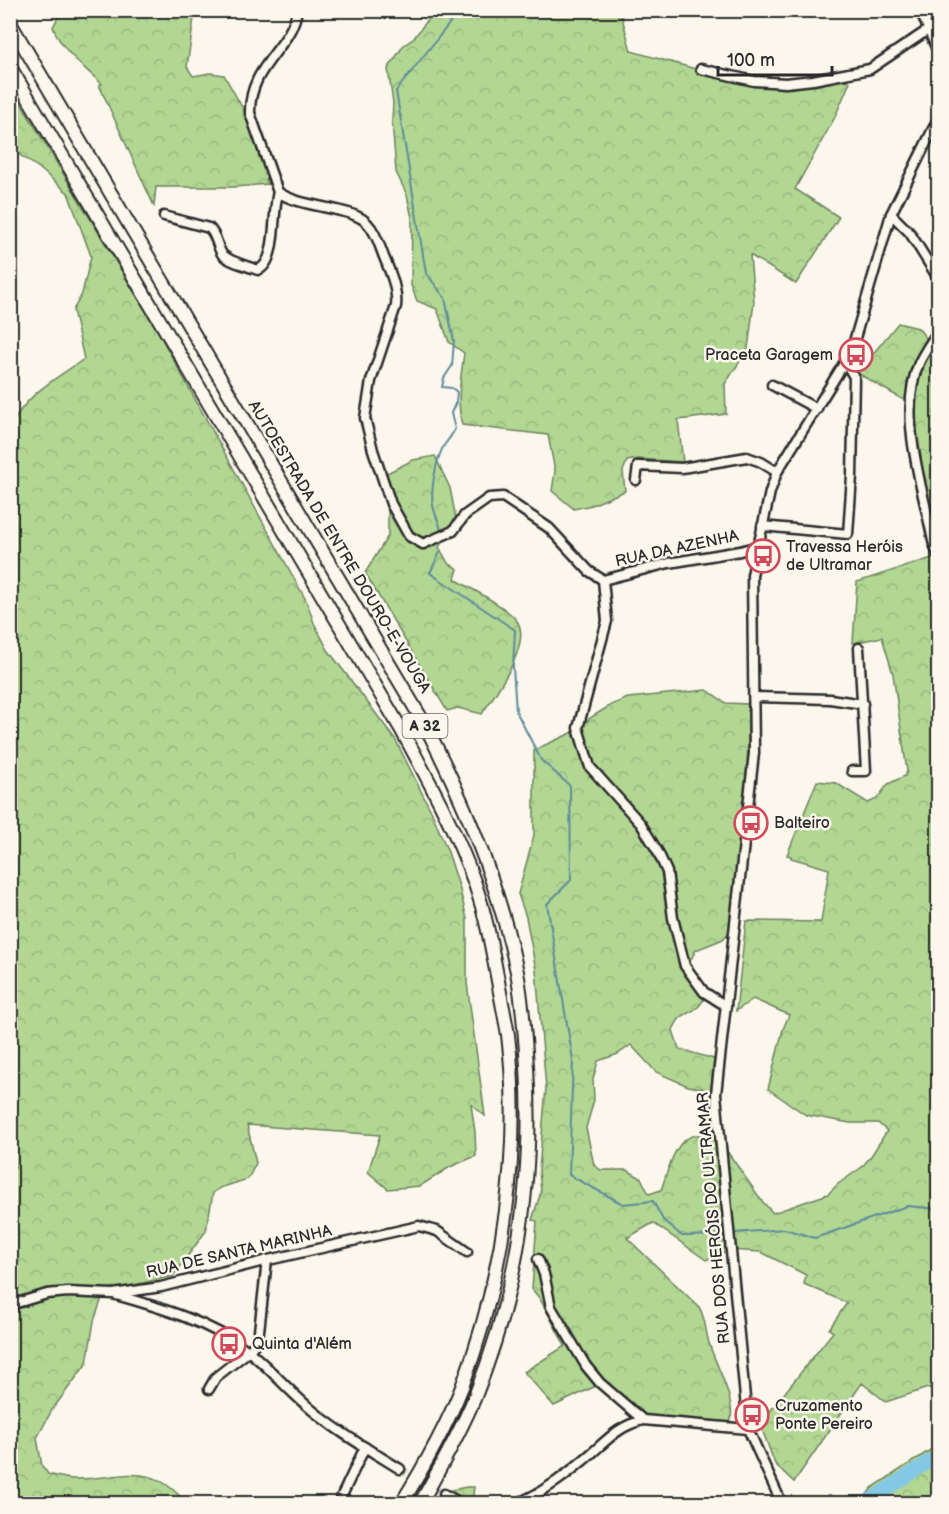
<svg xmlns="http://www.w3.org/2000/svg" width="949" height="1514" font-family="'Balsamiq Sans',sans-serif">
<style>
.forest{fill:url(#forest-crowns);stroke:#6e815f;stroke-width:1.5}
.lines{fill:none;stroke-linecap:round;stroke-linejoin:round}
.stream{stroke:#61899b;stroke-width:2}
.river{stroke:#85c8e6;stroke-width:14}
.minor-tunnel{stroke:#d1cec5;stroke-width:8;stroke-dasharray:8 4;stroke-linecap:butt}
.minor-casing{stroke:#2b2b2b;stroke-width:13}
.highway-casing{stroke:#2b2b2b;stroke-width:16}
.minor{stroke:#fbf7ec;stroke-width:8}
.highway{stroke:#fbf7ec;stroke-width:12}
.labels{text-anchor:middle;dominant-baseline:central;stroke-width:5;stroke-linejoin:round;paint-order:stroke}
.shield{fill:#fbf7ec;stroke:#696865;stroke-width:1.5}
.shield-label{font-size:15px;font-weight:bold;fill:#2b2b2b}
.poi-label{font-size:16px;fill:#2b2b2b;stroke:#fbf7ec;text-anchor:start}
.street-label{font-size:16px;fill:#2b2b2b;stroke:#fbf7ec}
</style>
<defs>
<pattern id="forest-crowns" width="20" height="18" patternUnits="userSpaceOnUse" patternTransform="scale(1.5)"><rect width="20" height="18" fill="#b1d793"/><path d="M2 6a3 3 0 1 1 6 0M12 15a3 3 0 1 1 6 0" fill="none" stroke="#98b97f"/></pattern>
</defs>
<rect width="100%" height="100%" fill="#fbf7ec"/>
<filter id="ink" filterUnits="userSpaceOnUse"><feTurbulence type="fractalNoise" baseFrequency=".0167" numOctaves="2"/><feDisplacementMap in="SourceGraphic" scale="12" xChannelSelector="R" yChannelSelector="G"/><feConvolveMatrix kernelMatrix="1 2 1 2 8 2 1 2 1" color-interpolation-filters="sRGB"/></filter>
<g filter="url(#ink)">
<g class="forest">
<path d="M634,10L621,14L631,51L692,68L745,78L780,87L804,85L836,74L850,82L834,119L795,189L839,217L796,284L750,255L754,302L748,349L725,384L726,414L678,420L683,462L638,459L627,461L623,471L625,491L592,505L574,509L552,491L555,471L548,435L462,425C456,402 461,377 464,353L449,342L437,309L417,301L411,285L412,218L407,195L396,172L392,120L393,103L388,69L403,46L414,38L434,11Z"/>
<path d="M61,11H195L187,67L193,76L210,73L224,75L247,116L268,184L234,187H156L154,206L99,85L102,84C85,68 61,50 53,27Z"/>
<path d="M10,85L157,330L307,602L314,623L328,650L395,739L432,813L448,852L459,886L467,919V983L485,1116L471,1104L475,1132L476,1156L450,1167L420,1186L388,1189L368,1172L380,1135L247,1125L256,1163L248,1179L220,1188L213,1193L206,1231L173,1276L104,1292L94,1321L87,1363L52,1410L37,1438L42,1466L48,1474C56,1476 63,1478 71,1479C120,1481 148,1457 186,1503H11L10,1175L16,1167L10,1157L11,427C24,395 57,378 84,359L73,310L82,294L91,256L68,193L39,168L11,149Z"/>
<polygon points="898,323 918,328 934,348 938,350 938,554 912,429 914,406 854,371 872,355"/>
<path d="M435,456L450,488L456,519L439,547L448,563L458,569L455,579C471,589 506,606 517,621C533,644 494,695 482,714L458,708L447,711L365,573L388,536V507L384,485L387,473L413,460Z"/>
<path d="M938,556V1405L931,1396V1387L886,1402L862,1383L794,1482L775,1464L760,1424L833,1332L829,1329L847,1303L804,1284L806,1275L761,1252L730,1250L706,1260L653,1223L627,1238L699,1307C706,1319 705,1330 709,1343C715,1365 742,1408 727,1429L640,1418L622,1408L596,1386L554,1406L524,1372L565,1346L540,1299L532,1289L537,1221L532,1220L541,1192L539,1170L546,1088L536,970L526,917L518,894L534,835V750L578,730L590,718L611,705L628,698L707,690L726,703L748,704C750,779 739,855 731,930L723,939L696,950L688,965L707,995C704,999 701,1004 698,1007C685,1018 682,1010 673,1030L679,1049L714,1059L711,1090L688,1086L656,1072L631,1045L618,1054L598,1061L593,1079L594,1100L586,1128L594,1165L601,1170H627L641,1178L649,1194L661,1190C668,1172 674,1137 697,1135C704,1134 711,1136 717,1137L762,1201L773,1213L828,1194L838,1184L862,1167L871,1156L887,1131L878,1123H850L806,1115L768,1089L783,1029L789,1015L753,999L736,1011L746,921L821,922L829,869L791,858V856L787,855L817,781L836,783L868,803L877,799L888,784L905,776L907,771L893,674L882,637L853,643L857,582Z"/>
<polygon points="938,1445 938,1503 860,1503 872,1488"/>
<polygon points="467,1487 474,1487 472,1503 441,1504 451,1490"/>
</g>
<g class="lines">
<g class="stream">
<path d="M441,532C440,521 436,519 434,509C429,495 436,457 445,444C449,439 452,435 455,429L451,413L456,402L457,392L452,388L442,387L444,378L452,366L454,341L445,298L426,273L396,91L460,10"/>
<polyline points="440,552 430,573 515,630 513,667 516,711 541,760 570,786 571,880 547,904 573,1060 569,1175 623,1204 653,1201 663,1220 682,1236 724,1235"/>
<polyline points="735,1233 785,1229 815,1238 907,1206 938,1209"/>
</g>
<polyline class="river" points="864,1504 930,1461 938,1458"/>
<polyline class="minor-tunnel" points="400,1469 444,1494"/>
<defs>
<g id="minor">
<path d="M297,10C292,48 249,65 250,113L278,192C302,209 353,206 368,224C376,232 380,247 384,257C390,272 398,289 396,306L371,381L365,418L373,450L391,504L409,536L423,544L453,531L465,515L489,498L503,497L549,528L589,571L603,580L669,563L740,551L758,546"/>
<polyline points="920,10 938,52"/>
<polyline points="701,69 754,81 786,83 813,80 870,69 928,30"/>
<polyline points="891,214 910,233 938,278"/>
<path d="M164,216L209,228C217,235 216,245 222,254C229,262 248,266 258,270C278,262 272,211 278,192"/>
<path d="M938,331C932,341 924,352 919,363C897,414 923,489 933,541L938,555"/>
<polyline points="772,385 817,409"/>
<polyline points="636,480 638,466 682,468 747,457 761,462 777,472"/>
<polyline points="762,526 848,534 852,476 854,377 846,363"/>
<polyline points="603,580 607,621 578,728 590,767 641,824 658,852 667,872 673,918 685,966 704,992 726,1006"/>
<polyline points="754,697 830,699 863,704"/>
<polyline points="852,771 866,771 859,648"/>
<polyline points="538,1259 544,1274 551,1307 586,1366 600,1383 643,1420 748,1429"/>
<path d="M116,1295C162,1308 209,1322 247,1350C268,1366 285,1387 305,1404C333,1429 368,1449 400,1469"/>
<polyline points="10,1305 47,1294 68,1292 113,1294 161,1287 264,1261 419,1226 437,1231 467,1252"/>
<polyline points="209,1389 216,1377 249,1351 258,1340 267,1260"/>
<polyline points="444,1494 462,1504"/>
<polyline points="338,1504 365,1447"/>
<path d="M515,1504C544,1493 569,1473 593,1452C610,1437 620,1426 643,1420"/>
<polyline points="782,1504 748,1429 716,1094 754,753 752,575 770,492 777,472 851,352 891,214 938,119"/>
</g>
<g id="highway">
<path d="M10,23L424,723C465,802 499,885 517,972C523,1003 525,1035 527,1067C534,1181 517,1293 474,1399C459,1435 439,1470 420,1504"/>
<path d="M10,67L401,729C428,779 456,830 475,884C486,916 492,949 498,981C501,999 505,1017 508,1035C522,1150 503,1278 462,1387C446,1427 424,1467 401,1504"/>
</g>
</defs>
<use href="#minor" class="minor-casing"/>
<use href="#highway" class="highway-casing"/>
<use href="#minor" class="minor"/>
<use href="#highway" class="highway"/>
</g>
</g>
<defs>
<symbol id="bus-ring" viewBox="-11 -11 22 22"><circle r="9.5" fill="#fbf7ec" stroke="#d1495b" stroke-width="1.5"/><path d="M-5-6H5V4H4V6H2V4H-2V6H-4V4H-5ZM-3.5-4V0h7V-4ZM-3.5 1.2v1.5H-2V1.2ZM2 1.2v1.5H3.5V1.2Z" fill="#d1495b"/></symbol>
</defs>
<g fill-rule="evenodd">
<use href="#bus-ring" x="837" y="336" width="38" height="38"/>
<use href="#bus-ring" x="744" y="537" width="38" height="38"/>
<use href="#bus-ring" x="732" y="804" width="38" height="38"/>
<use href="#bus-ring" x="210" y="1325" width="38" height="38"/>
<use href="#bus-ring" x="733" y="1396" width="38" height="38"/>
</g>
<g class="labels">
<rect class="shield" x="402.5" y="714" width="45" height="24" rx="4.5"/>
<g class="shield-label">
<text x="425" y="726">A 32</text>
</g>
<g class="poi-label">
<text x="833" y="355" text-anchor="end">Praceta Garagem</text>
<text x="786" y="547">Travessa Heróis<tspan x="786" dy="18">de Ultramar</tspan></text>
<text x="774" y="823">Balteiro</text>
<text x="252" y="1344">Quinta d'Além</text>
<text x="775" y="1406">Cruzamento<tspan x="775" dy="18">Ponte Pereiro</tspan></text>
</g>
<g class="street-label">
<text transform="translate(339 547) rotate(59)">AUTOESTRADA DE ENTRE DOURO-E-VOUGA</text>
<text transform="translate(677 549) rotate(-12)">RUA DA AZENHA</text>
<text transform="translate(714 1218) rotate(-95)">RUA DOS HERÓIS DO ULTRAMAR</text>
<text transform="translate(239 1252) rotate(-13)">RUA DE SANTA MARINHA</text>
</g>
</g>
<rect width="949" height="1514" fill="none" stroke="#fbf7ec" stroke-width="36"/>
<rect x="18" y="18" width="913" height="1478" fill="none" stroke="#2b2b2b" stroke-width="2" filter="url(#ink)"/>
<path d="M718 66v9h114v-9" fill="none" stroke="#2b2b2b" stroke-width="3"/>
<text x="727" y="66" font-size="18" fill="#2b2b2b" stroke="#fbf7ec" stroke-width="4.5" paint-order="stroke">100 m</text>
</svg>
